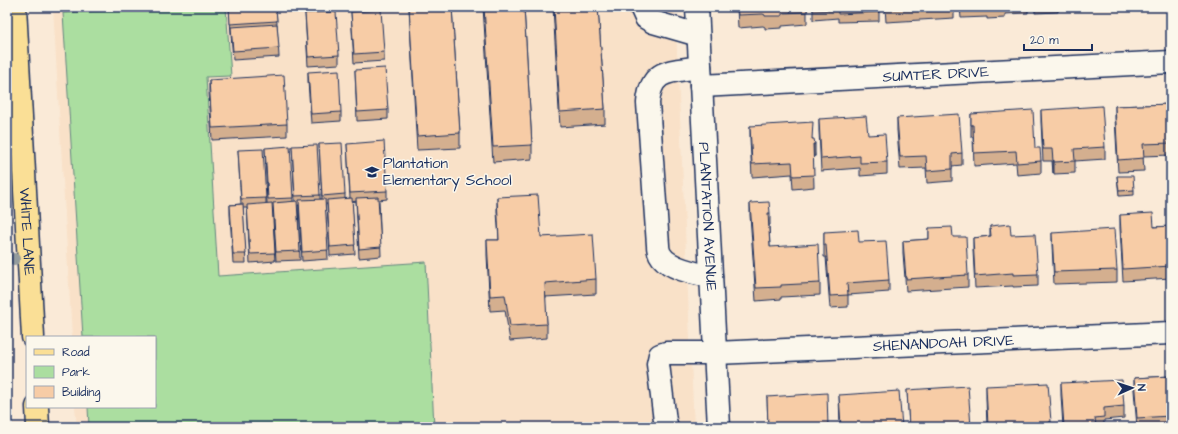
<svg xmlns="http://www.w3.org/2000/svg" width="1178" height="434" font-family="'Architects Daughter',sans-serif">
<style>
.built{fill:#f9e1c8}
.green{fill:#abdea0;stroke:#63867f}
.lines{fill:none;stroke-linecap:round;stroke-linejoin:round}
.minor-casing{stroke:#1b2f5e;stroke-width:25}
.major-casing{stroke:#1b2f5e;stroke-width:25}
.minor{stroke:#fbf7ec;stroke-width:22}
.major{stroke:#fadf96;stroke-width:22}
.tree{fill:#939b9d}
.wall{fill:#d4af8f;stroke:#1b2f5e}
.shaded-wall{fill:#ad8f74;stroke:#1b2f5e}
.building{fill:#f7cca6;stroke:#1b2f5e}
.labels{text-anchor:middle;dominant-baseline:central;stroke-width:3;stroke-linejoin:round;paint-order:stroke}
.street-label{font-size:15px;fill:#1b2f5e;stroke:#fbf7ec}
.poi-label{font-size:15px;fill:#1b2f5e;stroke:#fbf7ec;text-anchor:start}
</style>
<rect width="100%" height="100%" fill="#faead7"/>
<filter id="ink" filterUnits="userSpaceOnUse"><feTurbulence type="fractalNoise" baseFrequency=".025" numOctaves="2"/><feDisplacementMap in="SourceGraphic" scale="8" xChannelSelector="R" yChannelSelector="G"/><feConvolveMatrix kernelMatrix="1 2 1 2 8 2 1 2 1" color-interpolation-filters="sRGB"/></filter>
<g filter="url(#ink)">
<polygon class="built" points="53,7 675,7 694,427 77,427 75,407 155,407 155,337 72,337"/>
<polygon class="green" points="161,7 226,7 231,76 206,77 218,276 426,262 434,427 89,427 88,407 155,407 155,337 83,337 63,13 161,8"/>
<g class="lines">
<defs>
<g id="minor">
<polyline points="641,7 646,18 653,22 698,35"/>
<path id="s1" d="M697,7L719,427"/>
<path d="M700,67C671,72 651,68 648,103L658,245C658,248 659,252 660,254C667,268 697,274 711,276"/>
<path id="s2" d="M701,86L1171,62"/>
<path id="s3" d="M667,427L665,421L658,364L660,355L666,353H715L1171,333"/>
</g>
<g id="major">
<path id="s4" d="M15,7L33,337"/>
<polyline points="37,407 38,427"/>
</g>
</defs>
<use href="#minor" class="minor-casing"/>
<use href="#major" class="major-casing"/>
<use href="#minor" class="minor"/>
<use href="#major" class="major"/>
</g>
<circle class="tree" cx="14" cy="259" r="6"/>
<g class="wall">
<polygon points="229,7 276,7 279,57 233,60"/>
<polygon points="409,7 452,7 460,133 460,148 417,150"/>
<polygon points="483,7 524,7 532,145 532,159 493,162"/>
<polygon points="553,7 598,7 605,109 605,124 560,127"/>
<polygon points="737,7 807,7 807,24 782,26 782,28 765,29 765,27 763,26 738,28"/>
<polygon points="813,7 879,7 879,21 838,22 838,18 813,20"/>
<polygon points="885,7 954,7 954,18 886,22"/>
<polygon points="960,7 1028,7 1028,13 1005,14 1005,18 987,19 987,17 961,18"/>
<polygon points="1035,7 1058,7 1058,12 1035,13"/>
<rect x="1132" y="7" width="15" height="1"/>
<polygon points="351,12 384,52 384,61 354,63"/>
<polygon points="305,13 339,55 339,64 308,66"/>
<polygon points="355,70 388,110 388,119 357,121"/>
<polygon points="308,72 341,112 341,121 311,123 308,81"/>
<polygon points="209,80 287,124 287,136 212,140 209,92"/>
<polygon points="1171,104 1171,155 1143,156 1144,171 1118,172 1115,118 1115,106"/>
<polygon points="1041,110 1105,147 1105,159 1075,161 1075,173 1054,174 1054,172 1053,173 1052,161 1043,161 1041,122"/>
<polygon points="971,114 1035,148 1041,161 1041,173 1017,175 1016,163 974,166 973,137 971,137"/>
<polygon points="897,118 962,153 962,165 952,166 952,181 927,183 926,168 900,169 897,130"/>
<polygon points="819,119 868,135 887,162 887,174 860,176 860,168 821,171 819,131"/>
<polygon points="750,126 813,139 815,156 813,156 814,187 793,189 792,174 752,177 750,138"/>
<polygon points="319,144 345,194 345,199 350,198 347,144 387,191 387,199 379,200 381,256 359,258 356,201 352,202 355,254 330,256 327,204 325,204 328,259 302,261 299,205 298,205 300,260 276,261 273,208 272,208 275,261 250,263 247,208 243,208 246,263 233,263 230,214 230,205 241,204 238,150 266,198 266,204 267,204 265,148 293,198 293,202 295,202 292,146 320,195 320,199 322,199"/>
<polygon points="1117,176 1134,190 1134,195 1119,196"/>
<polygon points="497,197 541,237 596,279 596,294 545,297 547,324 547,338 510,341 505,310 490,311 487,255 487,240 499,240 497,212"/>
<polygon points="750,203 770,213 770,225 769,225 770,247 820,283 820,295 781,297 781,299 756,301 750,215"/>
<polygon points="1120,215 1154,227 1171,226 1171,278 1123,281 1120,228"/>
<polygon points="990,226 1011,235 1038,274 1038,286 1013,287 1013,286 975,288 973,250 973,238 990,236"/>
<polygon points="929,228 953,237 968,275 968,287 906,291 903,253 903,241 929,239"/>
<polygon points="824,232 859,242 889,280 889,292 848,295 848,307 830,308 826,257 824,257"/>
<polygon points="1052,233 1117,270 1117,282 1054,284 1052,245"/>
<polygon points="1171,376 1171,427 1137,427 1134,390 1134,378"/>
<polygon points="1061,383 1124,406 1124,418 1104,420 1104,427 1063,427 1061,395"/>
<polygon points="986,386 1051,422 1051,427 987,427 986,398"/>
<polygon points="907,390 971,427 909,427"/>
<polygon points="839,395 902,427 840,427"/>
<polygon points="767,397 828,427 768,427"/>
</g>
<g class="shaded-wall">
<rect x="813" y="144" width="2" height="12"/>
<polygon points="1054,160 1054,172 1053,173 1053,161"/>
</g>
<g class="building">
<polygon points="229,7 276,7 277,21 230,24"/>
<polygon points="409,7 452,7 460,133 417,136"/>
<polygon points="484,7 524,7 532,145 493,147"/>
<polygon points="554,7 598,7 605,109 560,112"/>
<polygon points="737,7 807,7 807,12 782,13 782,16 765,16 765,15 763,14 738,15"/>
<polygon points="813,7 879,7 879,12 838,14 838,10 813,11"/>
<polygon points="886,7 933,7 886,10"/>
<polygon points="381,10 384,52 354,54 351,12"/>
<polygon points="336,12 339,55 308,57 305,13"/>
<polygon points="277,24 279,48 233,51 231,27"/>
<polygon points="385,68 388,110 357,112 355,70"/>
<polygon points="339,70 341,112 311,114 308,72"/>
<polygon points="284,75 287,124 212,128 209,80"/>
<polygon points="1171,104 1171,143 1143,144 1144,158 1118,160 1115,106"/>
<polygon points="1102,106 1105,147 1074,149 1075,161 1054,162 1054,160 1053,161 1052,149 1043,149 1041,110"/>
<polygon points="1033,110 1035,148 1040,148 1041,161 1017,163 1016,151 974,153 973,125 971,125 971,114"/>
<polygon points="959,114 962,153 952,154 952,169 927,171 926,156 900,157 897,118"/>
<polygon points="866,116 868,135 885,134 887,162 860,163 860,156 821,159 819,119"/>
<polygon points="813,122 812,139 814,139 815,144 813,144 814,175 793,176 792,162 752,164 750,126"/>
<polygon points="384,141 387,191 350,193 347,144"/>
<polygon points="342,143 345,194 322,196 319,144"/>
<polygon points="317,145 320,195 295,196 292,146"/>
<polygon points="290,146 293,198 268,199 265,148"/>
<polygon points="263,149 266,198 241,199 238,150"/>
<polygon points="1117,176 1133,176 1134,190 1119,191"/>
<polygon points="538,195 541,237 593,234 596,279 545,283 547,324 510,326 505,295 490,296 487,240 499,240 497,197"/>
<polygon points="378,197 381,247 359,249 356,198"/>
<polygon points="352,198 355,245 330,247 327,200"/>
<polygon points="325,199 328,250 302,252 299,200"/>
<polygon points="297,201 300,251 276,252 273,203"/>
<polygon points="769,202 770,213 768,213 770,247 818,244 820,283 781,285 781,287 756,288 750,203"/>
<polygon points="272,203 275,253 250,254 247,205"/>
<polygon points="243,204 246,254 233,254 230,205"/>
<polygon points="1153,213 1154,227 1171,226 1171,266 1123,269 1120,215"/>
<polygon points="1010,224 1011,235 1035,234 1038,274 1013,275 1013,273 975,276 973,238 991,236 990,226"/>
<polygon points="952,227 953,237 966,237 968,275 906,279 903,241 929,239 929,228"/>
<polygon points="1114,229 1117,270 1054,272 1052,233"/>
<polygon points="858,230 859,242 886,241 889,280 847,283 848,295 830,296 826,245 824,245 824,232"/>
<polygon points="1171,376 1171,427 1170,416 1137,418 1134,378"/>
<polygon points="1122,380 1124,406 1104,408 1104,417 1095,418 1096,427 1064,427 1061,383"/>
<polygon points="1048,383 1051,422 1049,422 1049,427 1028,427 1028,423 988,426 986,386"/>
<polygon points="968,386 971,427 909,427 907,390"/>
<polygon points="899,391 902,427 841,427 839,395"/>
<polygon points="827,393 828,427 768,427 767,397"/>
</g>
</g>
<defs>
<symbol id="school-bare" viewBox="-9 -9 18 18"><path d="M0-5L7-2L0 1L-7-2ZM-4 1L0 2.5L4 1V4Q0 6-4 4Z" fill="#1b2f5e" stroke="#fbf7ec" stroke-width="2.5" paint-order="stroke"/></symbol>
</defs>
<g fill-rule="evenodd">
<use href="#school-bare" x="362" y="162" width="20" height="20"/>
</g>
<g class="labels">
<g class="street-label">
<text stroke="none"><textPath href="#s2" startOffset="235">SUMTER DRIVE</textPath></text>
<text stroke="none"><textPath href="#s1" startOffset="210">PLANTATION AVENUE</textPath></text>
<text stroke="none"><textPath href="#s4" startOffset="225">WHITE LANE</textPath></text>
<text stroke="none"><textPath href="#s3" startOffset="357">SHENANDOAH DRIVE</textPath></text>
</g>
<g class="poi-label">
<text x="383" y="163">Plantation<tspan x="383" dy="17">Elementary School</tspan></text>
</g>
</g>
<rect width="1178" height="434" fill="none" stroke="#fbf7ec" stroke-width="24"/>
<rect x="12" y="12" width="1154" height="410" fill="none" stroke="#1b2f5e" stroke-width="1.5" filter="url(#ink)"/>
<rect x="26" y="336" width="130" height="72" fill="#fbf7ec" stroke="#a1a7b3"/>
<rect x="34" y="349" width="20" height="6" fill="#fadf96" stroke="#a1a7b3"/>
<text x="62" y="356" font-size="12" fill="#1b2f5e">Road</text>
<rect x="34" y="366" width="20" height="12" fill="#abdea0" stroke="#a1a7b3"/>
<text x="62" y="376" font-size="12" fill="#1b2f5e">Park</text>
<rect x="34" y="386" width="20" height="12" fill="#f7cca6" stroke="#a1a7b3"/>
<text x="62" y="396" font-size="12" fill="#1b2f5e">Building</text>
<g transform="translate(1132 388) rotate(87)" stroke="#fbf7ec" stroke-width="3" paint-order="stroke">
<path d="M0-3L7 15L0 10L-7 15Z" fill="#1b2f5e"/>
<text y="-6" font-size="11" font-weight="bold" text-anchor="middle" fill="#1b2f5e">N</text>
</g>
<path d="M1024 44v6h68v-6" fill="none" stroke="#1b2f5e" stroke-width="2"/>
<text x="1030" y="44" font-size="12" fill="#1b2f5e" stroke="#fbf7ec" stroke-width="3" paint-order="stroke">20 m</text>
</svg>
